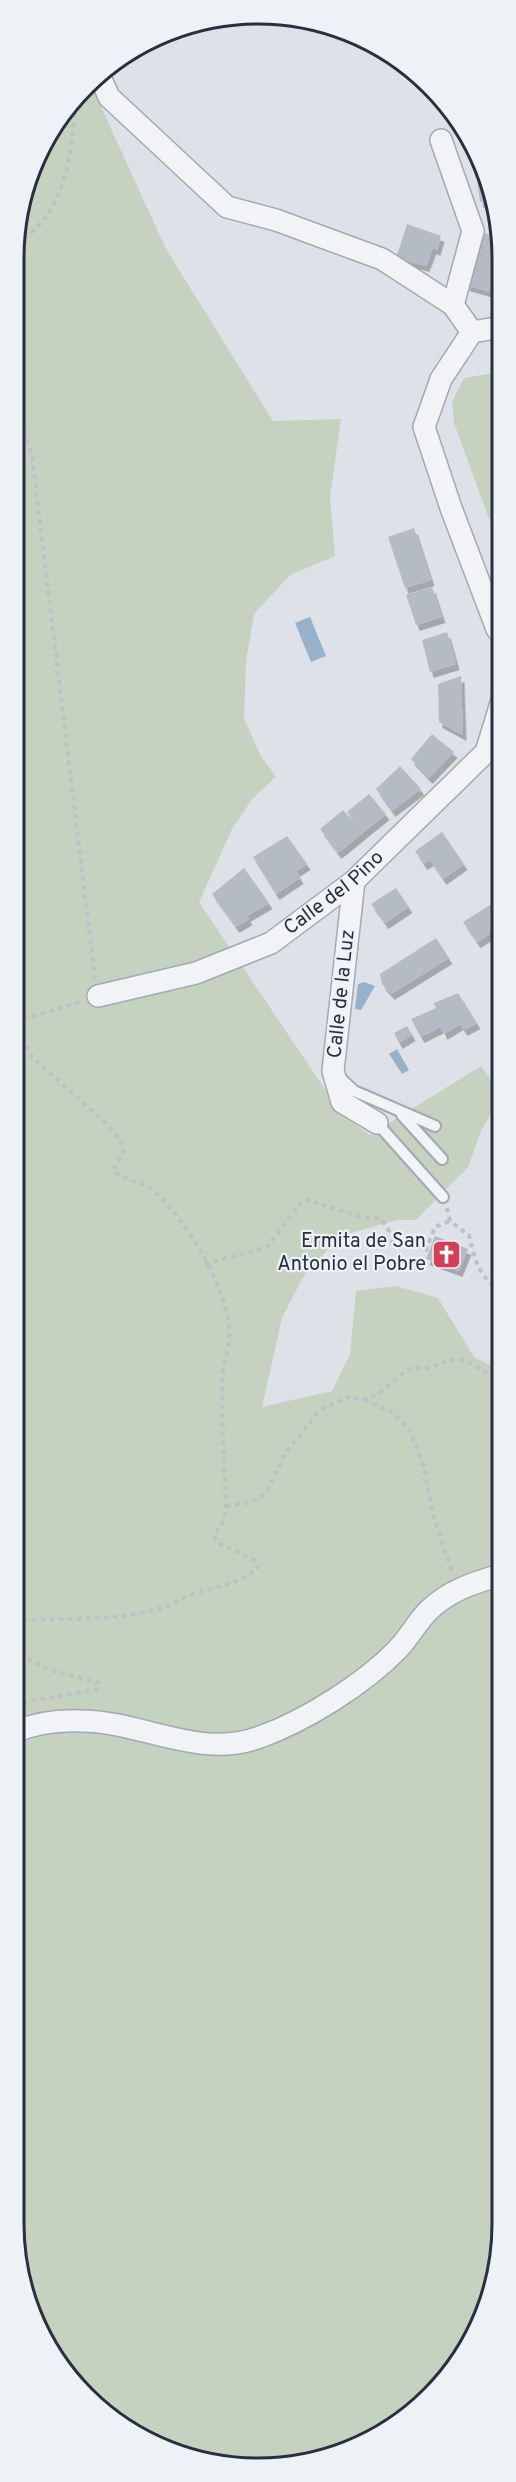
<svg xmlns="http://www.w3.org/2000/svg" width="516" height="2482" font-family="Overpass,sans-serif">
<style>
.green{fill:#c4d2bf}
.water{fill:#98b1ca}
.building{fill:#b5bbc5;filter:url(#shadow)}
.lines{fill:none;stroke-linecap:round;stroke-linejoin:round}
.lane-casing{stroke:#a3a9b2;stroke-width:14}
.street-casing{stroke:#a3a9b2;stroke-width:24}
.path{stroke:#bcc0c7;stroke-width:4;stroke-dasharray:4.5 4.5;stroke-linecap:butt}
.lane{stroke:#f1f3f6;stroke-width:10}
.street{stroke:#f1f3f6;stroke-width:21}
.labels{text-anchor:middle;dominant-baseline:central;stroke-width:4.5;stroke-linejoin:round;paint-order:stroke}
.street-label{font-size:20px;fill:#273040;stroke:#eef1f6}
.poi-label{font-size:20px;fill:#273040;stroke:#eef1f6;text-anchor:end}
.rim{fill:none;stroke:#273040;stroke-width:3}
</style>
<defs>
<filter id="shadow"><feDropShadow dx="3.5" dy="6" stdDeviation="0" flood-color="#0004"/></filter>
</defs>
<rect width="100%" height="100%" fill="#dee2e8"/>
<g class="green">
<polygon points="91,85 166,249 273,421 341,419 330,497 335,556 290,575 254,614 246,661 244,719 261,756 276,777 253,798 232,829 199,902 343,1116 370,1135 481,1066 501,1096 481,1131 468,1167 416,1220 397,1220 340,1236 303,1277 282,1318 262,1407 332,1391 350,1354 356,1291 396,1286 438,1298 474,1357 501,1371 500,2256 470,2346 419,2408 337,2455 242,2468 150,2443 85,2397 32,2317 14,2224 16,226 46,136"/>
<polygon points="502,372 502,554 454,423 452,402 464,378"/>
</g>
<g class="water">
<polygon points="310,617 326,656 311,662 295,623"/>
<polygon points="364,982 375,986 361,1010 355,1009 358,984"/>
<polygon points="397,1049 409,1070 402,1074 389,1054"/>
</g>
<g class="building">
<polygon points="467,139 478,155 469,156"/>
<polygon points="485,170 492,200 480,202 476,171"/>
<polygon points="407,224 441,236 437,250 433,248 426,266 396,258"/>
<polygon points="480,231 501,239 500,295 466,285"/>
<polygon points="414,528 431,580 405,588 388,537"/>
<polygon points="432,587 442,617 416,625 406,595"/>
<polygon points="447,632 456,664 430,672 422,640"/>
<polygon points="461,676 463,735 439,722 438,684"/>
<polygon points="432,734 454,752 429,778 411,759"/>
<polygon points="400,766 421,789 392,811 376,789"/>
<polygon points="369,794 386,814 338,853 320,829 343,810 355,823 347,812"/>
<polygon points="502,807 502,828 495,822 498,820 493,816"/>
<polygon points="442,832 464,864 443,879 430,860 424,864 415,851"/>
<polygon points="287,836 307,864 296,871 300,878 276,894 253,857"/>
<polygon points="244,868 269,903 247,916 249,919 236,927 212,894"/>
<polygon points="396,888 409,907 385,923 371,904"/>
<polygon points="495,902 501,910 501,927 477,942 463,922"/>
<polygon points="436,938 449,958 391,994 382,984 380,974"/>
<polygon points="458,993 477,1023 464,1030 460,1024 444,1034 441,1027 421,1037 411,1019 436,1008 434,1003"/>
<polygon points="407,1026 412,1035 399,1043 394,1033"/>
<polygon points="435,1236 468,1249 459,1271 426,1259"/>
</g>
<g class="lines">
<defs>
<g id="lane">
<polyline points="337,1075 354,1091 435,1126"/>
<polyline points="402,1115 442,1159"/>
<polyline points="377,1123 443,1197"/>
</g>
<g id="street">
<polyline points="99,75 109,97 227,207 276,220 382,259 453,305 472,332"/>
<polyline points="441,140 473,231 453,305"/>
<polyline points="502,634 497,629 451,508 424,427 441,379 472,332 502,327"/>
<polyline points="354,881 333,1071 342,1102 377,1123"/>
<path id="s1" d="M98,996L196,973L271,943L354,881L486,752L502,700"/>
<path d="M14,1732C34,1724 59,1720 81,1721C141,1721 200,1760 260,1737C305,1721 364,1684 397,1650C409,1638 417,1622 428,1611C448,1591 475,1582 501,1575"/>
</g>
</defs>
<use href="#lane" class="lane-casing"/>
<use href="#street" class="street-casing"/>
<g class="path">
<path d="M16,243C67,215 71,154 76,102"/>
<polyline points="15,396 32,457 95,978"/>
<polyline points="15,1022 80,1002"/>
<path d="M447,1208L450,1221L469,1235C475,1260 478,1277 501,1290"/>
<path d="M205,1264L267,1247L304,1199L365,1218L381,1219L389,1231L385,1239C397,1246 412,1243 426,1250L435,1227L450,1221"/>
<polyline points="364,1400 392,1412 410,1430 424,1467 432,1511 452,1572"/>
<polyline points="226,1506 247,1503 265,1495 285,1454 320,1410 348,1397 363,1400 377,1395 408,1369 428,1368 451,1360 464,1360 501,1380"/>
<path d="M14,1620C61,1618 115,1622 161,1608C171,1605 180,1598 190,1595C214,1587 239,1585 258,1567L255,1560L216,1542L214,1536L224,1520L226,1506C225,1465 221,1423 222,1382C222,1364 231,1346 229,1328C226,1286 187,1221 156,1193C144,1181 126,1182 113,1170L124,1149L120,1139L109,1126L32,1057L15,1021"/>
<polyline points="14,1704 93,1690 97,1689 99,1683 50,1670 14,1652"/>
</g>
<use href="#lane" class="lane"/>
<use href="#street" class="street"/>
</g>
<defs>
<symbol id="church-square" viewBox="-11 -11 22 22"><rect x="-9" y="-9" width="18" height="18" rx="4" fill="#d23e56" stroke="#eef1f6"/><path d="M-1.2-6h2.4v3.5h3.3v2.4h-3.3V6h-2.4V-.1h-3.3v-2.4h3.3Z" fill="#fff"/></symbol>
</defs>
<g fill-rule="evenodd">
<use href="#church-square" x="430" y="1238" width="33" height="33"/>
</g>
<g class="labels">
<g class="street-label">
<text stroke="none"><textPath href="#s1" startOffset="262">Calle del Pino</textPath></text>
<text transform="translate(342 994) rotate(-84)">Calle de la Luz</text>
</g>
<g class="poi-label">
<text x="426" y="1242">Ermita de San<tspan x="426" dy="23">Antonio el Pobre</tspan></text>
</g>
</g>
<path d="M0 0H516V2482H0ZM258 24H258A234 234 0 0 1 492 258V2224A234 234 0 0 1 258 2458H258A234 234 0 0 1 24 2224V258A234 234 0 0 1 258 24Z" fill="#eef1f6" fill-rule="evenodd"/>
<path class="rim" d="M258 24H258A234 234 0 0 1 492 258V2224A234 234 0 0 1 258 2458H258A234 234 0 0 1 24 2224V258A234 234 0 0 1 258 24Z"/>
</svg>
